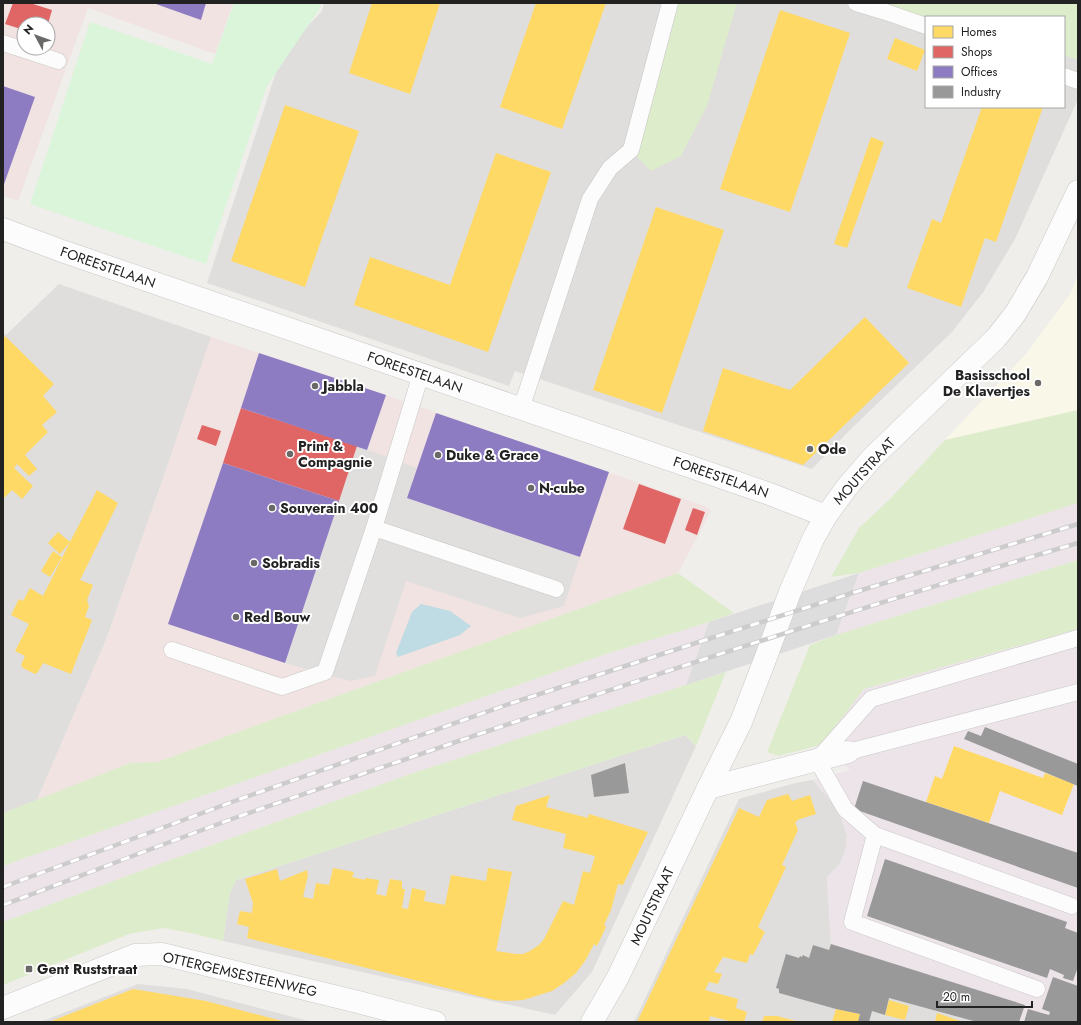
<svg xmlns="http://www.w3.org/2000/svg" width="1081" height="1025" font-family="Jost,sans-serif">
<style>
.residential{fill:#dfdedc;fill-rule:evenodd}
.commercial{fill:#f1e3e1;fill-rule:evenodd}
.industrial{fill:#ede4e9}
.education{fill:#f8f7e8}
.grass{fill:#ddeccb}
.park{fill:#daf5da}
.parking{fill:#e0dfde}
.water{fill:#bfdbe3}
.pier{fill:#dedddd}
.homes{fill:#ffd966}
.shops{fill:#e06666}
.offices{fill:#8e7cc3}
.industry{fill:#999}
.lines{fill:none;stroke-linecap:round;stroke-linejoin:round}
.service-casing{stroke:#c9c8c7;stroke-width:17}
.minor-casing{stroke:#c9c8c7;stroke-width:23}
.service{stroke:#fdfcfc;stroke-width:16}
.minor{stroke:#fdfcfc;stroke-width:22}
.rail-casing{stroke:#ccc;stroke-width:4.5}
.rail{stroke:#fff;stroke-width:3;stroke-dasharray:9;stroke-linecap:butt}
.poi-dot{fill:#6a6968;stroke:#fff;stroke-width:1.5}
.labels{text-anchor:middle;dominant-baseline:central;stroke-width:4;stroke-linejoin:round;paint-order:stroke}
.street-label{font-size:14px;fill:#222;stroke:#fff}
.poi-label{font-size:14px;font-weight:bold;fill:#222;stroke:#fff;text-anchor:start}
</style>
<rect width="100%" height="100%" fill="#f0eeeb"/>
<g class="residential">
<path d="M324,3H1078V99L1015,239L984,291L952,332L853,427L812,469L515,371L509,386L207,283L275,75L291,44L322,11ZM926,17H1064V107H926Z"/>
<polygon points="59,284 211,337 165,473 106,640 37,800 3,813 3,333 6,335"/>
<polygon points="685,735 696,746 592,972 555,1015 223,941 230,893 236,880"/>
<polygon points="813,780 834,805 842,820 847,835 846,849 840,864 827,877 831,944 867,991 889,998 977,1022 634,1022 739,799 795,783"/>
<polygon points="138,984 187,989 312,1022 40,1022"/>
</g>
<g class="commercial">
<path d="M3,3H233L215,54L88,8L18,201L3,196ZM24,24H48V48H24Z"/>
<polygon points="211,337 386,395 705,506 711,511 678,573 257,725 158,762 130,763 37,800 106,640 165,473"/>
</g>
<g class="industrial">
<polygon points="1078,503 1078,560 836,635 859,573"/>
<polygon points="709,622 686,685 413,773 162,863 3,922 3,866 25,858 606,654"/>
<polygon points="1078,629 1078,1022 977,1022 889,998 821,976 831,943 827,877 840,864 846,849 847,835 842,820 834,805 813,780 850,770 821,745 864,689"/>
</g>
<polygon class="education" points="1078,274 1078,412 945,440 1026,354 1070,294"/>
<g class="grass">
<polygon points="676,3 737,3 707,106 681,156 651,171 637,157"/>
<polygon points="873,3 1078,3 1078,60 1064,55 1064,17 926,17 926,24"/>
<polygon points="1078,410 1078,503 859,573 831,577 859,528 889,500 945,440"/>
<polygon points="1078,560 1078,629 864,689 821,745 778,756 767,752 810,645 836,635"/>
<polygon points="678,573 734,613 709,622 606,654 25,858 3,866 3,813 130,763 158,762 257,725"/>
<polygon points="726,672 696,746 685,735 236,880 230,893 223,941 195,934 164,928 129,934 3,985 3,922 162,863 413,773"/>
</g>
<polygon class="park" points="234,3 321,3 320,8 267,86 206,264 30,204 90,22 212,64"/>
<polygon class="parking" points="357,446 417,468 407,498 580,557 564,606 520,618 406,581 375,676 350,681 285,663"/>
<polygon class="water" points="421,604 450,611 471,626 460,635 398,657 396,653 412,612"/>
<polygon class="pier" points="859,573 836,635 686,685 709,622"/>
<g class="homes">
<polygon points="372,3 440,3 410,94 349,73"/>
<polygon points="536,3 606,3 562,129 500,107"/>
<polygon points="780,10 850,33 790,212 720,189"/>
<polygon points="895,38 925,50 917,71 887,59"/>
<polygon points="285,105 359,131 305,287 231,261"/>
<polygon points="982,107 1043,107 996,242 985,238 961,307 907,288 932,219 941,223"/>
<polygon points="871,137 884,142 847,248 834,244"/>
<polygon points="496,153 551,172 488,352 354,305 370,257 450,285"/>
<polygon points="656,207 724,230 662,413 593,390"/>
<polygon points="865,317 909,363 803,465 703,431 723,368 790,390"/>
<polygon points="5,336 54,384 43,396 57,412 42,425 48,432 25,455 37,469 29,476 17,464 14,468 33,486 22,499 12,490 3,499 3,340"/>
<polygon points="97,490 118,503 80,580 93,585 87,600 89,606 85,617 92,620 71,674 43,663 38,672 35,674 23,668 21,665 25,656 15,651 29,624 11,615 19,599 23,601 30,588 43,596 70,542 60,554 48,543 58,532 70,542"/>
<polygon points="53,551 62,557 50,577 41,571"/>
<polygon points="954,746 1043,778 1045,773 1074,784 1062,815 1000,791 989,823 926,802 935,776 942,779"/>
<polygon points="788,794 792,801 810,795 816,814 797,820 797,822 795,822 798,830 782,865 786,867 758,927 765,932 753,955 750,954 747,963 723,957 714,972 722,974 718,984 709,982 705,990 738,999 736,1008 747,1012 744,1022 733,1022 710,1016 709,1022 637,1022 739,808 759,817 767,800"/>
<polygon points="550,795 546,807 588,818 589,814 648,832 623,885 618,884 611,910 604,925 606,927 597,946 594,944 585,961 576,973 564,983 552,991 523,1000 506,1001 494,1000 247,938 249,927 237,924 240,911 252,913 253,903 245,879 277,869 280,881 307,870 308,875 303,897 313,899 316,883 329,885 333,868 354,872 352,877 365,880 365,878 379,880 376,894 386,896 390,879 402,881 402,889 405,889 402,908 408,909 412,888 426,891 424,901 445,905 451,875 486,881 488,868 512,872 496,951 516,954 523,954 530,951 539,945 544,939 563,901 574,905 583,871 590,873 595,856 563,848 566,834 512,820 516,806"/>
<polygon points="133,989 206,1001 286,1022 49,1022"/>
<polygon points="889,1000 909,1006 905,1020 885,1015"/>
<polygon points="836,1009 860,1014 858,1022 832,1022"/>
<polygon points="937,1013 960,1021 963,1022 935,1022"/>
<polygon points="764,1016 777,1016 800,1022 762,1022"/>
</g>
<g class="shops">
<polygon points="13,3 30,3 52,10 48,24 24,24 24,30 5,24"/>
<polygon points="241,408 357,446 339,501 223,463"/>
<polygon points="202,425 221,431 216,446 197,439"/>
<polygon points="639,484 681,499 665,544 623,529"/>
<polygon points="693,508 705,512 697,535 685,530"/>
</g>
<g class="offices">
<polygon points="153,3 206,3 201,20"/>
<polygon points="3,86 35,97 3,187"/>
<polygon points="259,353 386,395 367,450 241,408"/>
<polygon points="436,413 609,472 580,557 407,498"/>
<polygon points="223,463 339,501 285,663 168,624"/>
</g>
<g class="industry">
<polygon points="985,727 1078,764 1078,786 964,739 968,731 981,736"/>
<polygon points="625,763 629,793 594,797 591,775"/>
<polygon points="863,781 1078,853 1078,888 854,809"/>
<polygon points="885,859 1067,922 1065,928 1078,933 1078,967 1073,981 1063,978 1064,975 1050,969 1047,978 867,916"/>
<polygon points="831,944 1025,1005 1019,1022 977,1022 889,998 885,1015 872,1011 869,1022 858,1022 860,1014 836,1009 779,993 779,989 776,988 786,954 799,958 800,956 802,957 803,955 809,958 813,945 829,950"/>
<polygon points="1053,977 1078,986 1078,1022 1024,1022 1028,1009 1049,1015 1050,1012 1042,1009"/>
</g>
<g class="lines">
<defs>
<g id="service">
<polyline points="856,3 886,12 926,26"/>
<polyline points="3,43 58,61"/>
<polyline points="1064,76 1078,81"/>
<polyline points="521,409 590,199 610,168 631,150 670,3"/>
<polyline points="374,528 556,589"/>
<polyline points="172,650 282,687 325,672 374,528 421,374"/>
<polyline points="848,752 1078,692"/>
<polyline points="875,835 1072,906"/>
<polyline points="1037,989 852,922 875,835 845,809 817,760 871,699 1078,638"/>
</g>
<g id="minor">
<polyline points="3,229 62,251 767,493 826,516"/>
<polyline points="708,788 848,752"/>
<polyline points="3,1008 135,955 162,954 358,1002 426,1020 435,1022"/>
<polyline points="592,1022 618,977 708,788 741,722 766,657 790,592 813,539 826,516 847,487 872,458 996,338 1015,314 1037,277 1078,191"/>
</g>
</defs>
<use href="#service" class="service-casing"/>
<use href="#minor" class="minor-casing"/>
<use href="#service" class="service"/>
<use href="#minor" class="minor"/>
<defs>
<g id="rail">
<polyline points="3,887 240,799 512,703 702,641 852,593 1078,524"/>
<path d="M3,905C83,875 163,844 243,815C326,786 409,758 491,730C686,664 881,601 1078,543"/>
</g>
</defs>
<use href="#rail" class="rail-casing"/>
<use href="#rail" class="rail"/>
</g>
<g class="poi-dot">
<circle cx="1038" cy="383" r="4"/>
<circle cx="315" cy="386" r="4"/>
<circle cx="810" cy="449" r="4"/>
<circle cx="290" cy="454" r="4"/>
<circle cx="438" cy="455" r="4"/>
<circle cx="531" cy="488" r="4"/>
<circle cx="272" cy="508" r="4"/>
<circle cx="254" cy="563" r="4"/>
<circle cx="236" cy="617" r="4"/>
<rect x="25" y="965" width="8" height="8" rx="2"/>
</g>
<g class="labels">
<g class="street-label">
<text transform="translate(108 267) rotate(19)">FOREESTELAAN</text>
<text transform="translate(415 372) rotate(19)">FOREESTELAAN</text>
<text transform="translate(864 471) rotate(-48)">MOUTSTRAAT</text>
<text transform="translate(721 477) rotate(19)">FOREESTELAAN</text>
<text transform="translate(652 906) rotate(-65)">MOUTSTRAAT</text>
<text transform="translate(240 974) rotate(13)">OTTERGEMSESTEENWEG</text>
</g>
<g class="poi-label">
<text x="1030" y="375" text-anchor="end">Basisschool<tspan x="1030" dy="16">De Klavertjes</tspan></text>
<text x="323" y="386">Jabbla</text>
<text x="298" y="446">Print &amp;<tspan x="298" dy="16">Compagnie</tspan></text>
<text x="818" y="449">Ode</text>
<text x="446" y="455">Duke &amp; Grace</text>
<text x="539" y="488">N-cube</text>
<text x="280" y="508">Souverain 400</text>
<text x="262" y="563">Sobradis</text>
<text x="244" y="617">Red Bouw</text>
<text x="37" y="969">Gent Ruststraat</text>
</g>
</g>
<rect width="1081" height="1025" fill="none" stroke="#222222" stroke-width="8"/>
<rect x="925" y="16" width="140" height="92" fill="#ffffff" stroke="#a7a7a7"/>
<rect x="933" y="26" width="20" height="12" fill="#ffd966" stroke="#a7a7a7"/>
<text x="961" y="36" font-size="12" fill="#222222">Homes</text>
<rect x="933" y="46" width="20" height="12" fill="#e06666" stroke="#a7a7a7"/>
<text x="961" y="56" font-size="12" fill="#222222">Shops</text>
<rect x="933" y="66" width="20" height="12" fill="#8e7cc3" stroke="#a7a7a7"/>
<text x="961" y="76" font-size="12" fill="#222222">Offices</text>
<rect x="933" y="86" width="20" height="12" fill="#999999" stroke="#a7a7a7"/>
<text x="961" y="96" font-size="12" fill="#222222">Industry</text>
<g transform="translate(36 36) rotate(311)"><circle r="19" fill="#ffffff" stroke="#a7a7a7"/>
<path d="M0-3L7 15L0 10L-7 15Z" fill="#6a6968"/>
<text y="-6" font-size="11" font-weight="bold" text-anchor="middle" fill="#222222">N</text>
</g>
<path d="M937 1001v6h95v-6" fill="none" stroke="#222222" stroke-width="2"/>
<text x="943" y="1001" font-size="12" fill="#222222" stroke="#ffffff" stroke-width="3" paint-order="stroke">20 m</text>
</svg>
